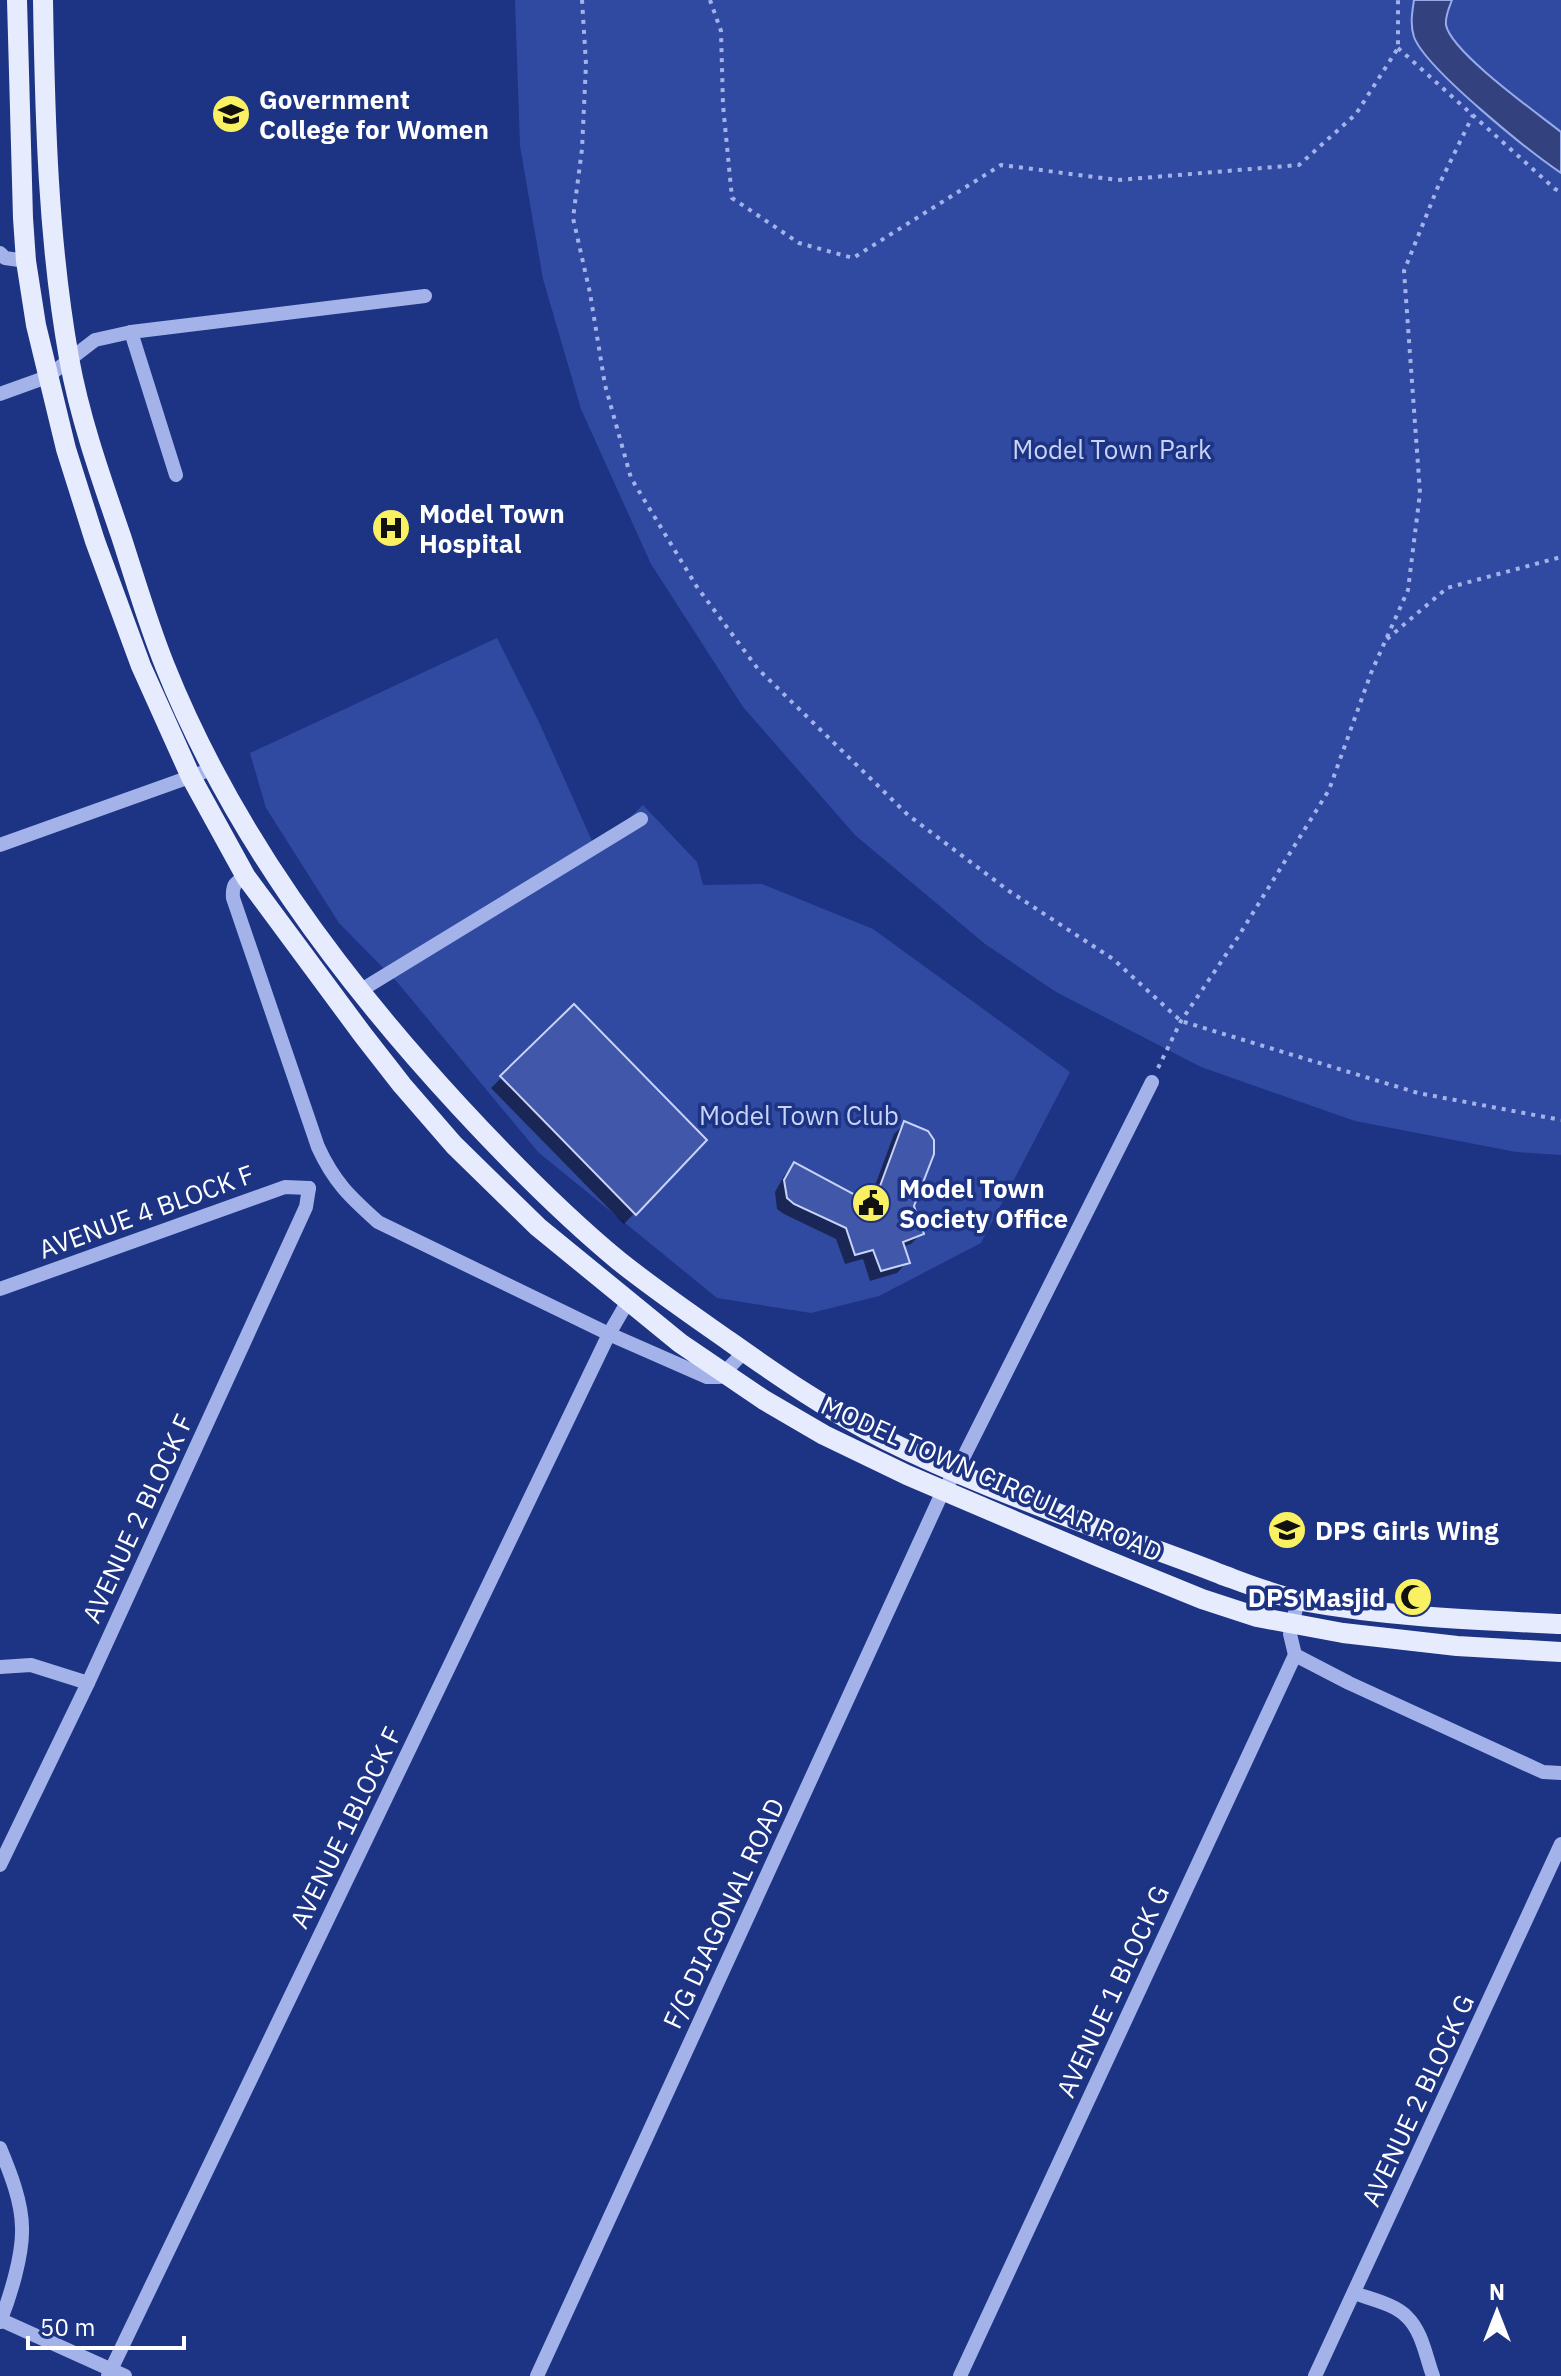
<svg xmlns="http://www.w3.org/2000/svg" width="1561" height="2376" font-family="'IBM Plex Sans',sans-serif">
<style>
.green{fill:#314aa1}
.water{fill:#33427f;stroke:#97abeb;stroke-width:2}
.shadow{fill:#0007}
.building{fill:#4158aa;stroke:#c8d3f7;stroke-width:2}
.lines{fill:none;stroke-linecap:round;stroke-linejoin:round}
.path{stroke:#a3b3ea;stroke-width:4;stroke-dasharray:4 6;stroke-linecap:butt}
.minor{stroke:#a3b3ea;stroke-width:14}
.major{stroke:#e7ebfe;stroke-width:20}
.labels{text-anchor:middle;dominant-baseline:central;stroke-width:7;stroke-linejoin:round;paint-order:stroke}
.poi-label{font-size:26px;font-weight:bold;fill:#fff;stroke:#1d3383;text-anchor:start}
.park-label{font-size:26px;fill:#c8d3f7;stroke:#1d3383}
.street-label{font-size:26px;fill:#fff;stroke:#1d3383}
</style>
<rect width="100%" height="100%" fill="#1d3383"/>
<g class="green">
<polygon points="515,0 1561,0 1561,1155 1516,1152 1355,1121 1201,1067 1056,992 985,944 855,835 743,707 651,564 581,409 543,279 520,146"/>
<polygon points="497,638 539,722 596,850 643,805 697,862 703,885 762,884 873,929 1070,1072 981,1243 879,1296 811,1313 717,1298 538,1152 398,983 339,923 266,808 250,753"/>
</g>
<path class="water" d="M1414,0H1452C1449,8 1445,16 1446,25C1451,52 1537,113 1561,132V173C1530,152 1426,69 1414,37C1410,25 1412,13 1414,0Z"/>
<g class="shadow">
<polygon points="574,1006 704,1140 624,1224 491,1088"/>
<polygon points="904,1124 912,1206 922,1233 911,1244 902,1247 907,1262 897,1273 870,1281 863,1259 845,1264 836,1239 784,1214 777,1209 775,1192 784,1176 794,1165 855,1197 873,1191 894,1134"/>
</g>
<g class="building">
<polygon points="574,1004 707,1140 636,1215 500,1076"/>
<polygon points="904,1121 928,1131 934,1140 934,1154 914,1206 924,1234 903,1242 910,1263 881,1271 873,1250 855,1255 846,1228 794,1204 787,1198 784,1180 794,1162 855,1195 880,1186"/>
</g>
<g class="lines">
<g class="path">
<polyline points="582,0 586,64 582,149 573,218 590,293 605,385 631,478 697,587 758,669 908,815 1009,891 1113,959 1181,1021 1418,1093 1561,1120"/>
<polyline points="710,0 721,31 723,105 732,198 799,243 853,258 1001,165 1118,180 1299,165 1356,114 1398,48 1398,0"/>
<polyline points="1398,48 1555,189 1561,192"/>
<polyline points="1387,639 1447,588 1561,557"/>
<polyline points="1158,1068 1181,1021 1238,937 1329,790 1371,673 1408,590 1420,493 1404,271 1437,189 1473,115"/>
</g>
<g class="minor">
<polyline points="0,253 5,258 26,261"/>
<polyline points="131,332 176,475"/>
<polyline points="0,394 47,377 95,340 131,332 425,296"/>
<polyline points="0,845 212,769"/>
<path d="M246,877C235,882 232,885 233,898L318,1147C334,1182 350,1197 378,1222L609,1334L707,1377H720L744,1352"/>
<polyline points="358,992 641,819"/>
<polyline points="0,1289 285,1187 309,1188"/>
<polyline points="1295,1655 1349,1683 1543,1772 1561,1773"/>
<polyline points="0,1667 31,1665 88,1683"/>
<polyline points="0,1865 88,1683 306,1207 309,1188"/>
<path d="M0,2148C10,2172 22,2202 22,2228C23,2255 10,2297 0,2322"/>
<path d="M1354,2293C1370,2299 1395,2304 1407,2317C1422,2331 1426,2357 1433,2376"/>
<polyline points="1,2320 125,2376"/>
<polyline points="108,2376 609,1334 628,1301"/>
<polyline points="537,2376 943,1491 956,1472 1152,1082"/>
<polyline points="960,2376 1295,1655 1290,1634 1298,1600"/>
<polyline points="1315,2376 1561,1844"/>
</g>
<g class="major">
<polyline points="17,0 23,218 26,261 36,325 66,449 95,541 141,666 191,777 246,877 363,1035 402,1085 454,1145 538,1227 680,1343 764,1400 824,1435 907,1475 1099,1557 1202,1599 1257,1617 1343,1633 1457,1646 1561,1652"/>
<path d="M43,0C45,120 48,240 69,358C80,419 101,478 121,536C135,579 148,624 165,666C231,831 339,976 459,1106C509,1160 562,1214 619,1261C654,1289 692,1315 729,1341C780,1377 831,1412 886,1440C960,1477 1039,1506 1115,1535C1150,1548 1185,1560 1220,1574C1247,1584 1274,1595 1302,1601C1388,1617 1474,1620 1561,1624"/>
</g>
</g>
<defs>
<symbol id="university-disc" viewBox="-11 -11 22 22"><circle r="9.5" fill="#f9f062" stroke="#1d3383"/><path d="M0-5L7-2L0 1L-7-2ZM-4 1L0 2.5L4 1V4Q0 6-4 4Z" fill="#111"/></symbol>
<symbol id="hospital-disc" viewBox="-11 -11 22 22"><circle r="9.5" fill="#f9f062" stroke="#1d3383"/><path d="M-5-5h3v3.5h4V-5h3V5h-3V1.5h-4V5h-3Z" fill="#111"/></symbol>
<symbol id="civic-disc" viewBox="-11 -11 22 22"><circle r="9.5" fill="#f9f062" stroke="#1d3383"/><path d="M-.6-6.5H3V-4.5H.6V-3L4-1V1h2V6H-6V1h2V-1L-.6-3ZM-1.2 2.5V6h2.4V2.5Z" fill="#111"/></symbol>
<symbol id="school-disc" viewBox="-11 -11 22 22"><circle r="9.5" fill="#f9f062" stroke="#1d3383"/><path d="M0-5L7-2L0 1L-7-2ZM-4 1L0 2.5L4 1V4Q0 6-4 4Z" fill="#111"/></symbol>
<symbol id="mosque-disc" viewBox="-11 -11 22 22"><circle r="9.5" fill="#f9f062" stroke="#1d3383"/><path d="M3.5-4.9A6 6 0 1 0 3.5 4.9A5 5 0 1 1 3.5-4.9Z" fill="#111"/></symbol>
</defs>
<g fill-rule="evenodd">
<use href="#university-disc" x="209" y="92" width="44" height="44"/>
<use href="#hospital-disc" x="369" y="506" width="44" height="44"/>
<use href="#civic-disc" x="849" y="1181" width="44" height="44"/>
<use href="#school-disc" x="1265" y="1508" width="44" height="44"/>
<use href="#mosque-disc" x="1391" y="1575" width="44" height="44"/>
</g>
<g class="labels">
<g class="poi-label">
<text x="259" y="99">Government<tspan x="259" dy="30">College for Women</tspan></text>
<text x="419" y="513">Model Town<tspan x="419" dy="30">Hospital</tspan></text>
<text x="899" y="1188">Model Town<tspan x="899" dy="30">Society Office</tspan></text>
<text x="1315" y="1530">DPS Girls Wing</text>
<text x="1385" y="1597" text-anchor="end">DPS Masjid</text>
</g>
<g class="park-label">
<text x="1112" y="449">Model Town Park</text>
<text x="799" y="1115">Model Town Club</text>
</g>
<g class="street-label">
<text transform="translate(146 1211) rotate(-20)">AVENUE 4 BLOCK F</text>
<text transform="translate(992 1478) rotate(24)">MODEL TOWN CIRCULAR ROAD</text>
<text transform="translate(137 1518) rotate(-65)">AVENUE 2 BLOCK F</text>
<text transform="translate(345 1827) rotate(-64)">AVENUE 1BLOCK F</text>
<text transform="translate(723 1913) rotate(-65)">F/G DIAGONAL ROAD</text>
<text transform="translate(1112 1991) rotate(-65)">AVENUE 1 BLOCK G</text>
<text transform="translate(1417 2100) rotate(-65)">AVENUE 2 BLOCK G</text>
</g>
</g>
<g transform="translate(1497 2312)" stroke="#1d3383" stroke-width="6" paint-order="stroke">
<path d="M0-6L14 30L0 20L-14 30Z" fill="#ffffff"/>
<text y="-12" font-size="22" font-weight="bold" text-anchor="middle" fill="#ffffff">N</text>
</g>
<path d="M28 2336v12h156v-12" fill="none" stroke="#ffffff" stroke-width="4"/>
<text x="40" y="2336" font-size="24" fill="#ffffff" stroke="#1d3383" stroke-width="6" paint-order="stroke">50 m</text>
</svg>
